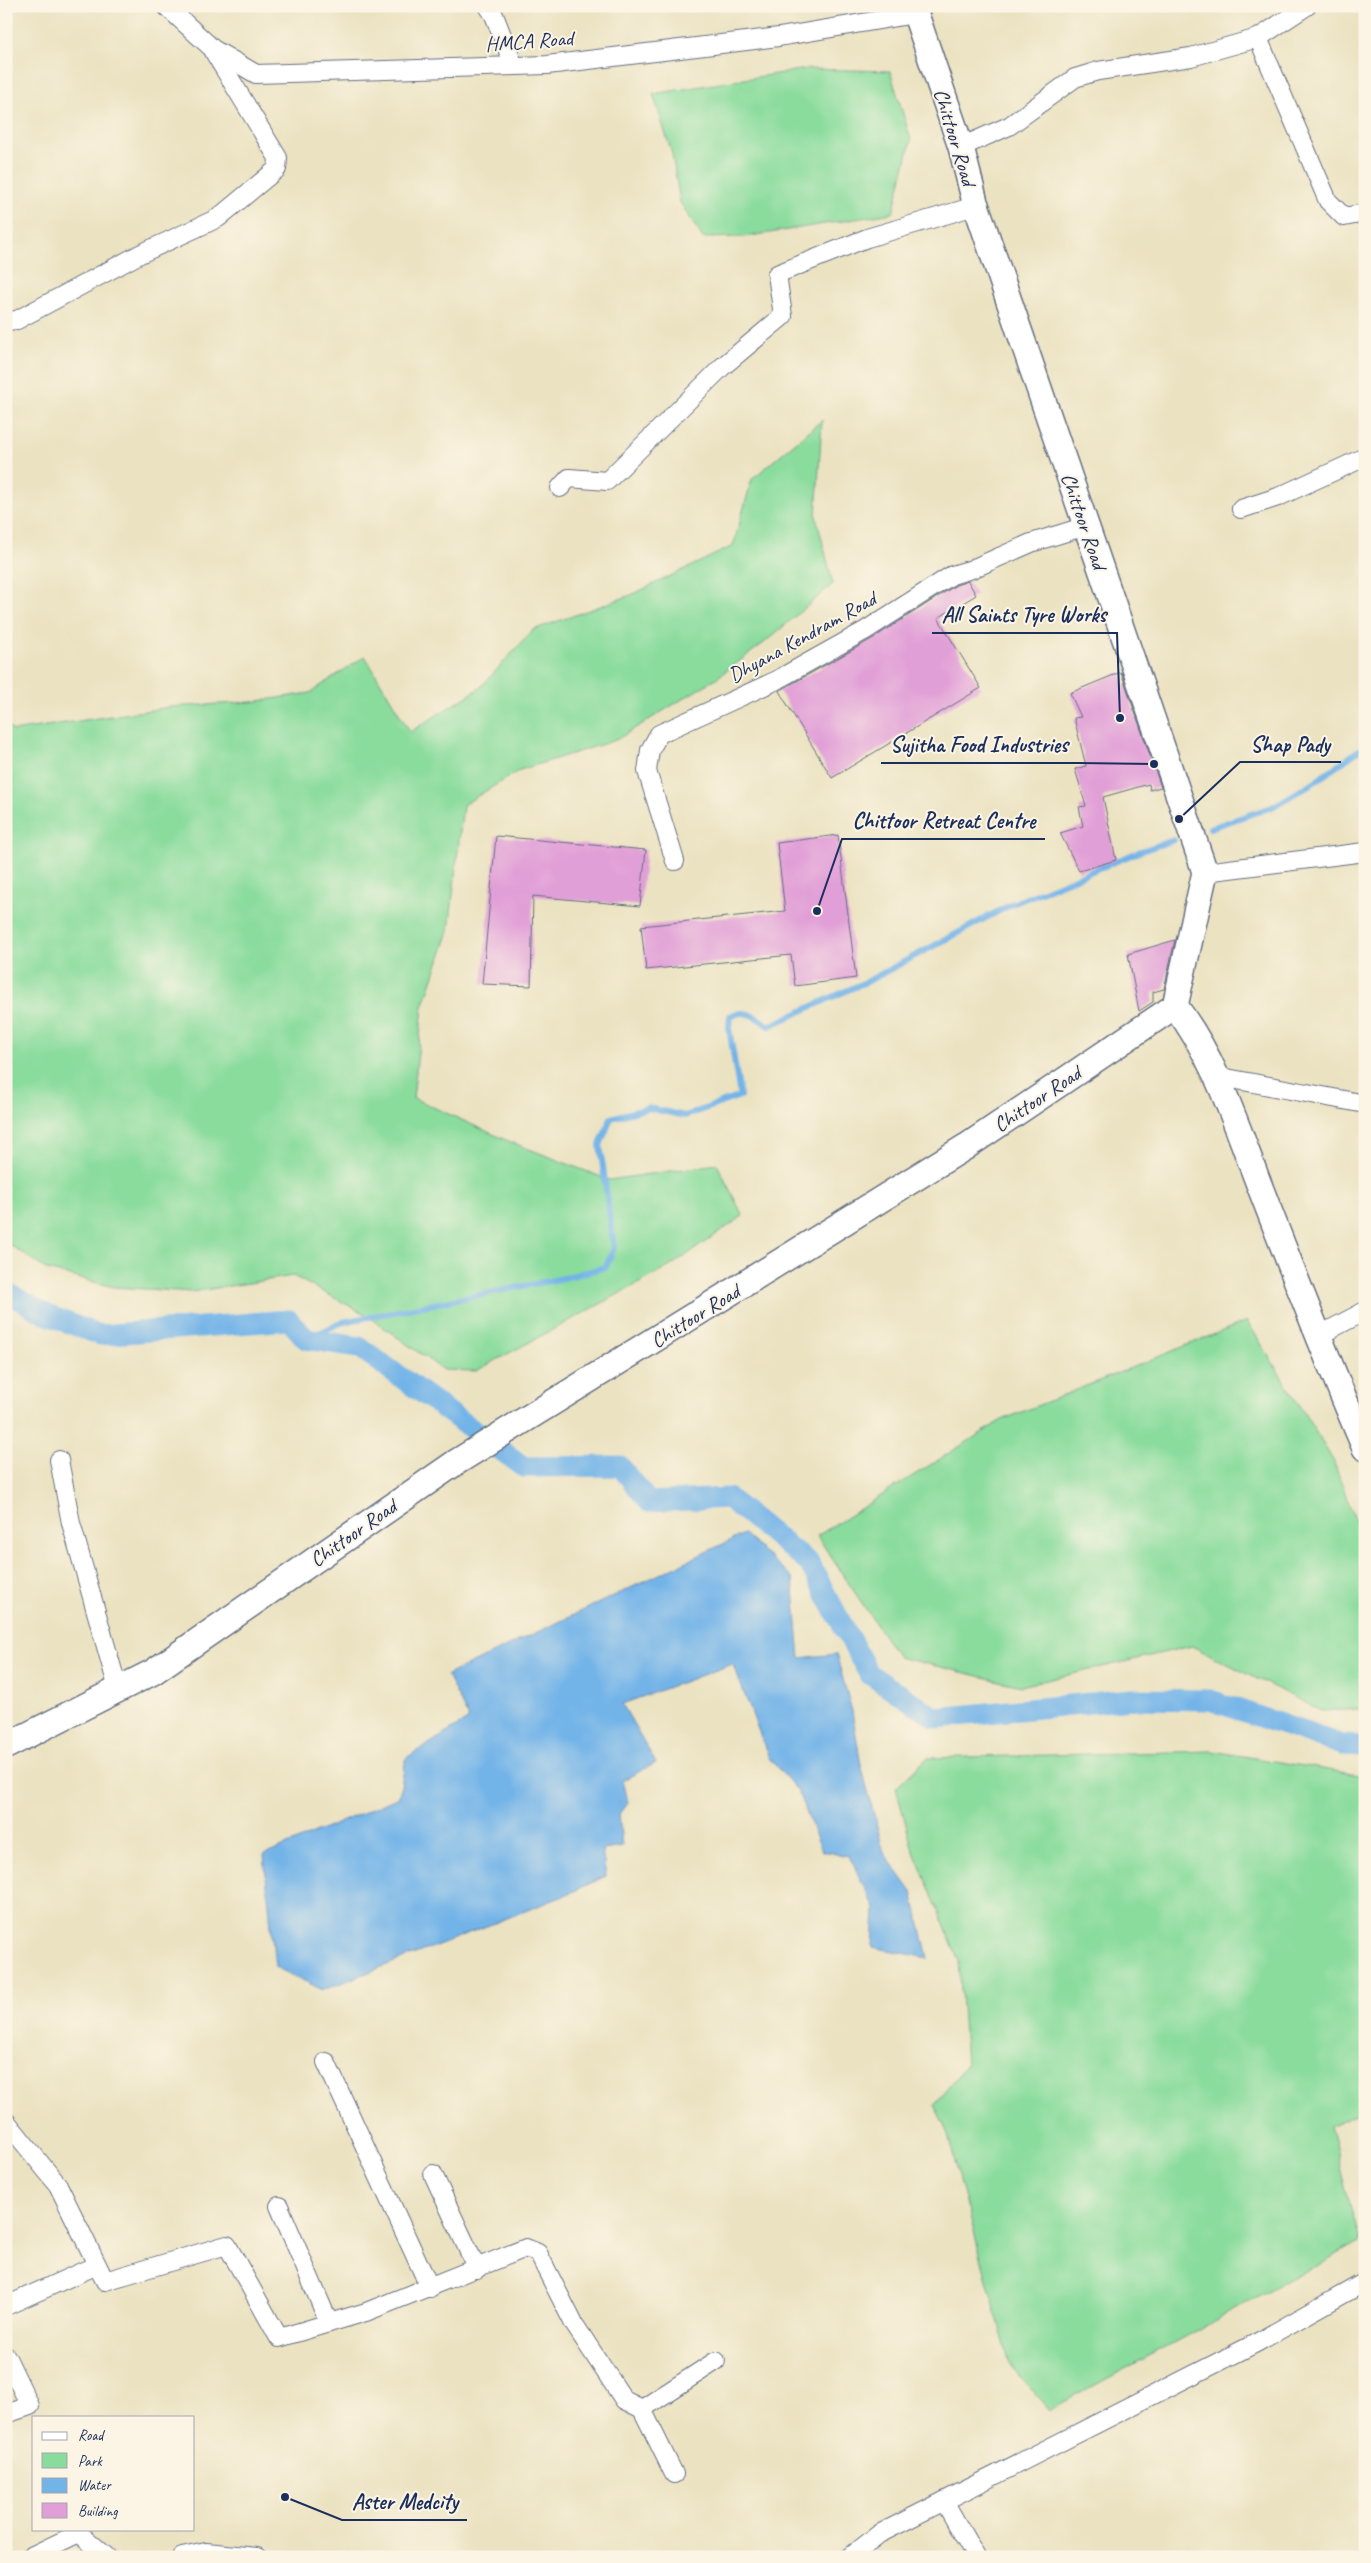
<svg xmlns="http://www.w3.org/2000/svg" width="1371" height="2563" font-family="Caveat,sans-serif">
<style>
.green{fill:#8adc9d;stroke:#52867e}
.water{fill:#73b4e8;stroke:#4772a3}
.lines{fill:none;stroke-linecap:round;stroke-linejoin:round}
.stream{stroke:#73b4e8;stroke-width:6}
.canal{stroke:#73b4e8;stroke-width:21}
.building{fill:#e19fd7}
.minor-casing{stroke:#646e81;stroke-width:20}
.secondary-casing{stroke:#646e81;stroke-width:28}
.minor{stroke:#fff;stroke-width:18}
.secondary{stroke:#fff;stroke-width:25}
.labels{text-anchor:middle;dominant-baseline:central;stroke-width:4;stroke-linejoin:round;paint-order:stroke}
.street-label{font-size:21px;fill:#1b2f5e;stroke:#fcf5e5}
.leader{fill:none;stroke:#1b2f5e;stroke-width:2}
.callout-dot{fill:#1b2f5e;stroke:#fcf5e5;stroke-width:2}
.callout-label{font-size:22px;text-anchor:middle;font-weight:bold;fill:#1b2f5e;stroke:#fcf5e5;stroke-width:4;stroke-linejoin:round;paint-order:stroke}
</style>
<rect width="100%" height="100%" fill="#fcf5e5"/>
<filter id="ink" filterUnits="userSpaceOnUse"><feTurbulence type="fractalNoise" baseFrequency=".02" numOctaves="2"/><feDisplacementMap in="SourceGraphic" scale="10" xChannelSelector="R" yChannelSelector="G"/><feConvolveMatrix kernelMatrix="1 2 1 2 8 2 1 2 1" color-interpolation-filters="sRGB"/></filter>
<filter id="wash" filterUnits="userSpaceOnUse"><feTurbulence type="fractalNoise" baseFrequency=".0096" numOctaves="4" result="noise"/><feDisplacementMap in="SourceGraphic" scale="20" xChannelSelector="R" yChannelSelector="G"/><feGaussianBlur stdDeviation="1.12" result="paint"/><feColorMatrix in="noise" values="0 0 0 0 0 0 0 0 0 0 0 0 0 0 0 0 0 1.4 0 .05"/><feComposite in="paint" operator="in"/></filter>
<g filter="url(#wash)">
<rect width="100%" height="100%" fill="#ebe2c1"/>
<g class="green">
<polygon points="806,69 890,71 911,140 893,213 744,237 703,238 680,202 672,154 653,94"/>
<polygon points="822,420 816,516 833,584 764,643 715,679 616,740 520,770 463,805 449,931 423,1007 413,1098 506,1140 609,1180 717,1164 743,1216 669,1267 476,1371 443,1370 365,1314 293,1276 192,1292 114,1287 47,1270 6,1242 6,722 13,731 170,707 252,702 310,693 365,656 410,732 480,688 533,630 631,595 733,546 752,479"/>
<polygon points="1247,1321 1333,1460 1365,1547 1365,1709 1321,1711 1192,1646 1021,1686 898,1657 817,1536 1002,1420"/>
<polygon points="1212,1751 1365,1776 1365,2110 1329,2126 1360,2242 1049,2410 1010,2365 947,2132 934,2105 966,2065 959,1961 912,1847 896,1788 927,1758"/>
</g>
<polygon class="water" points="744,1534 793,1578 800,1658 836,1654 852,1711 861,1765 884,1853 912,1892 928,1958 873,1947 875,1908 849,1856 822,1851 797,1790 769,1758 733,1664 622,1704 656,1763 623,1780 628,1802 619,1814 622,1847 602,1850 606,1876 561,1897 323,1990 275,1967 264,1855 399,1797 406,1758 469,1719 447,1675"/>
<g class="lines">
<g class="stream">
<polyline points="1210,828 1272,807 1316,781 1365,746"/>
<path d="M306,1339L343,1322L559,1279L606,1267L614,1248L600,1145L611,1118L648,1108L685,1116L740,1096L729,1028L730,1016C745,1008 756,1017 769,1026L870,980L1012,904L1141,851L1174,840"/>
</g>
<polyline class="canal" points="6,1292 45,1314 100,1335 289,1320 306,1339 359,1347 524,1467 620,1466 649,1502 728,1498 809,1563 869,1674 936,1718 1132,1699 1210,1700 1342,1745 1365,1746"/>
</g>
<g id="blocks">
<g class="building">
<polygon points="968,581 976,595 938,618 981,688 832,778 779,691 872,639 956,585"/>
<polygon points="1121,672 1161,787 1150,790 1149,784 1103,797 1116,860 1079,871 1060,833 1083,826 1079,807 1086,806 1075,769 1086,766 1074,718 1081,717 1070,693"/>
<polygon points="838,835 856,978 795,986 791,955 646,970 641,926 785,911 777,843"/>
<polygon points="496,836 646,850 640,906 533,896 531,986 482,984"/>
<polygon points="1175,940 1164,989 1153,992 1153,1002 1139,1011 1128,954"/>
</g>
</g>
</g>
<g filter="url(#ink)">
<use href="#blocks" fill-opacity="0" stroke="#646e81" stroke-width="1"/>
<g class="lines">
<defs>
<g id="minor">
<polyline points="166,6 213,49 256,74 547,65 779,37 915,14"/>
<polyline points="488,6 494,15 514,66"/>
<polyline points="1258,38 1328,201 1344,217 1365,213"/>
<polyline points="961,147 1009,126 1075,78 1098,71 1191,57 1258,38 1307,6"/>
<polyline points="6,321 17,320 140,254 218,218 277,169 278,158 214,52"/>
<polyline points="560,488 569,478 607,481 722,367 783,316 777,274 867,238 965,209 975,202"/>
<polyline points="1241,509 1278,497 1365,457"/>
<polyline points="675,861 647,771 650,750 659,734 775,681 866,630 952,575 972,569 1031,543 1086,526"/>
<polyline points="1205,872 1365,852"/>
<polyline points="1216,1076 1365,1104"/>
<polyline points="1318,1336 1365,1311"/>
<polyline points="59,1460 71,1523 118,1689"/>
<polyline points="326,2062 430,2288"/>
<polyline points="6,2121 58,2185 105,2281 227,2245 279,2338 366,2312 526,2248 538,2253 574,2324 624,2400 642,2409 674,2474"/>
<polyline points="433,2174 477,2269"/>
<polyline points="279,2206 329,2323"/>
<polyline points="6,2306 97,2265"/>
<polyline points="6,2356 30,2406 6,2414"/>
<polyline points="642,2409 716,2361"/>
<polyline points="944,2501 976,2557"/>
<polyline points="29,2557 79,2533 107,2557"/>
<polyline points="182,2557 206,2552 257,2557"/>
<polyline points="850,2557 879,2534 1258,2342 1365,2282"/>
</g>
<g id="secondary">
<path d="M1175,1006C1216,1059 1236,1125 1260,1187C1294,1275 1328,1362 1365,1448"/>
<polyline points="6,1746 153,1672 455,1463 967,1146 1175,1006 1205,872 975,202 961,147 913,6"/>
</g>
</defs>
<use href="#minor" class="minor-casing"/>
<use href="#secondary" class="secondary-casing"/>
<use href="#minor" class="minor"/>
<use href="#secondary" class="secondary"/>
</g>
</g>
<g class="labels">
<g class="street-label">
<text transform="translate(529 41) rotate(-4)">HMCA Road</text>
<text transform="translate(955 137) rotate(73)">Chittoor Road</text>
<text transform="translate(1084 521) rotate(71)">Chittoor Road</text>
<text transform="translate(802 637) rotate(-29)">Dhyana Kendram Road</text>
<text transform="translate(1037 1099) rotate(-34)">Chittoor Road</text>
<text transform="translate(695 1316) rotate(-32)">Chittoor Road</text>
<text transform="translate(353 1533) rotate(-35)">Chittoor Road</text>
</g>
</g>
<path class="leader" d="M1120 718L1117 633H932M1179 819L1240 762H1341M1154 764L1078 763H881M817 911L842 839H1045M285 2497L342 2520H467"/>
<g class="callout-dot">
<circle cx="1120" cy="718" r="5"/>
<circle cx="1179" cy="819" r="5"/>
<circle cx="1154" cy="764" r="5"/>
<circle cx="817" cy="911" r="5"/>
<circle cx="285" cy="2497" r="5"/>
</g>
<g class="callout-label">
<text x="1024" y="622">All Saints Tyre Works</text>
<text x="1290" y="752">Shap Pady</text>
<text x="979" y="752">Sujitha Food Industries</text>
<text x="944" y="828">Chittoor Retreat Centre</text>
<text x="405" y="2509">Aster Medcity</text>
</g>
<rect width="1371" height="2563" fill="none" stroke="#fcf5e5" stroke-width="25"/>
<rect x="32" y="2416" width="162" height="115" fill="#fcf5e5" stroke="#a2a6af"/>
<rect x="42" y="2432" width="25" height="8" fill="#ffffff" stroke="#a2a6af"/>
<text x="78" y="2440" font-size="15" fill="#1b2f5e">Road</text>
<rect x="42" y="2453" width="25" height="15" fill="#8adc9d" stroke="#a2a6af"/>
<text x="78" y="2466" font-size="15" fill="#1b2f5e">Park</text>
<rect x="42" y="2478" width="25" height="15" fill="#73b4e8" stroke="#a2a6af"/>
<text x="78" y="2490" font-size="15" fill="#1b2f5e">Water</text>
<rect x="42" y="2503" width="25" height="15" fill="#e19fd7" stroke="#a2a6af"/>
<text x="78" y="2516" font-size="15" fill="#1b2f5e">Building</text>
</svg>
